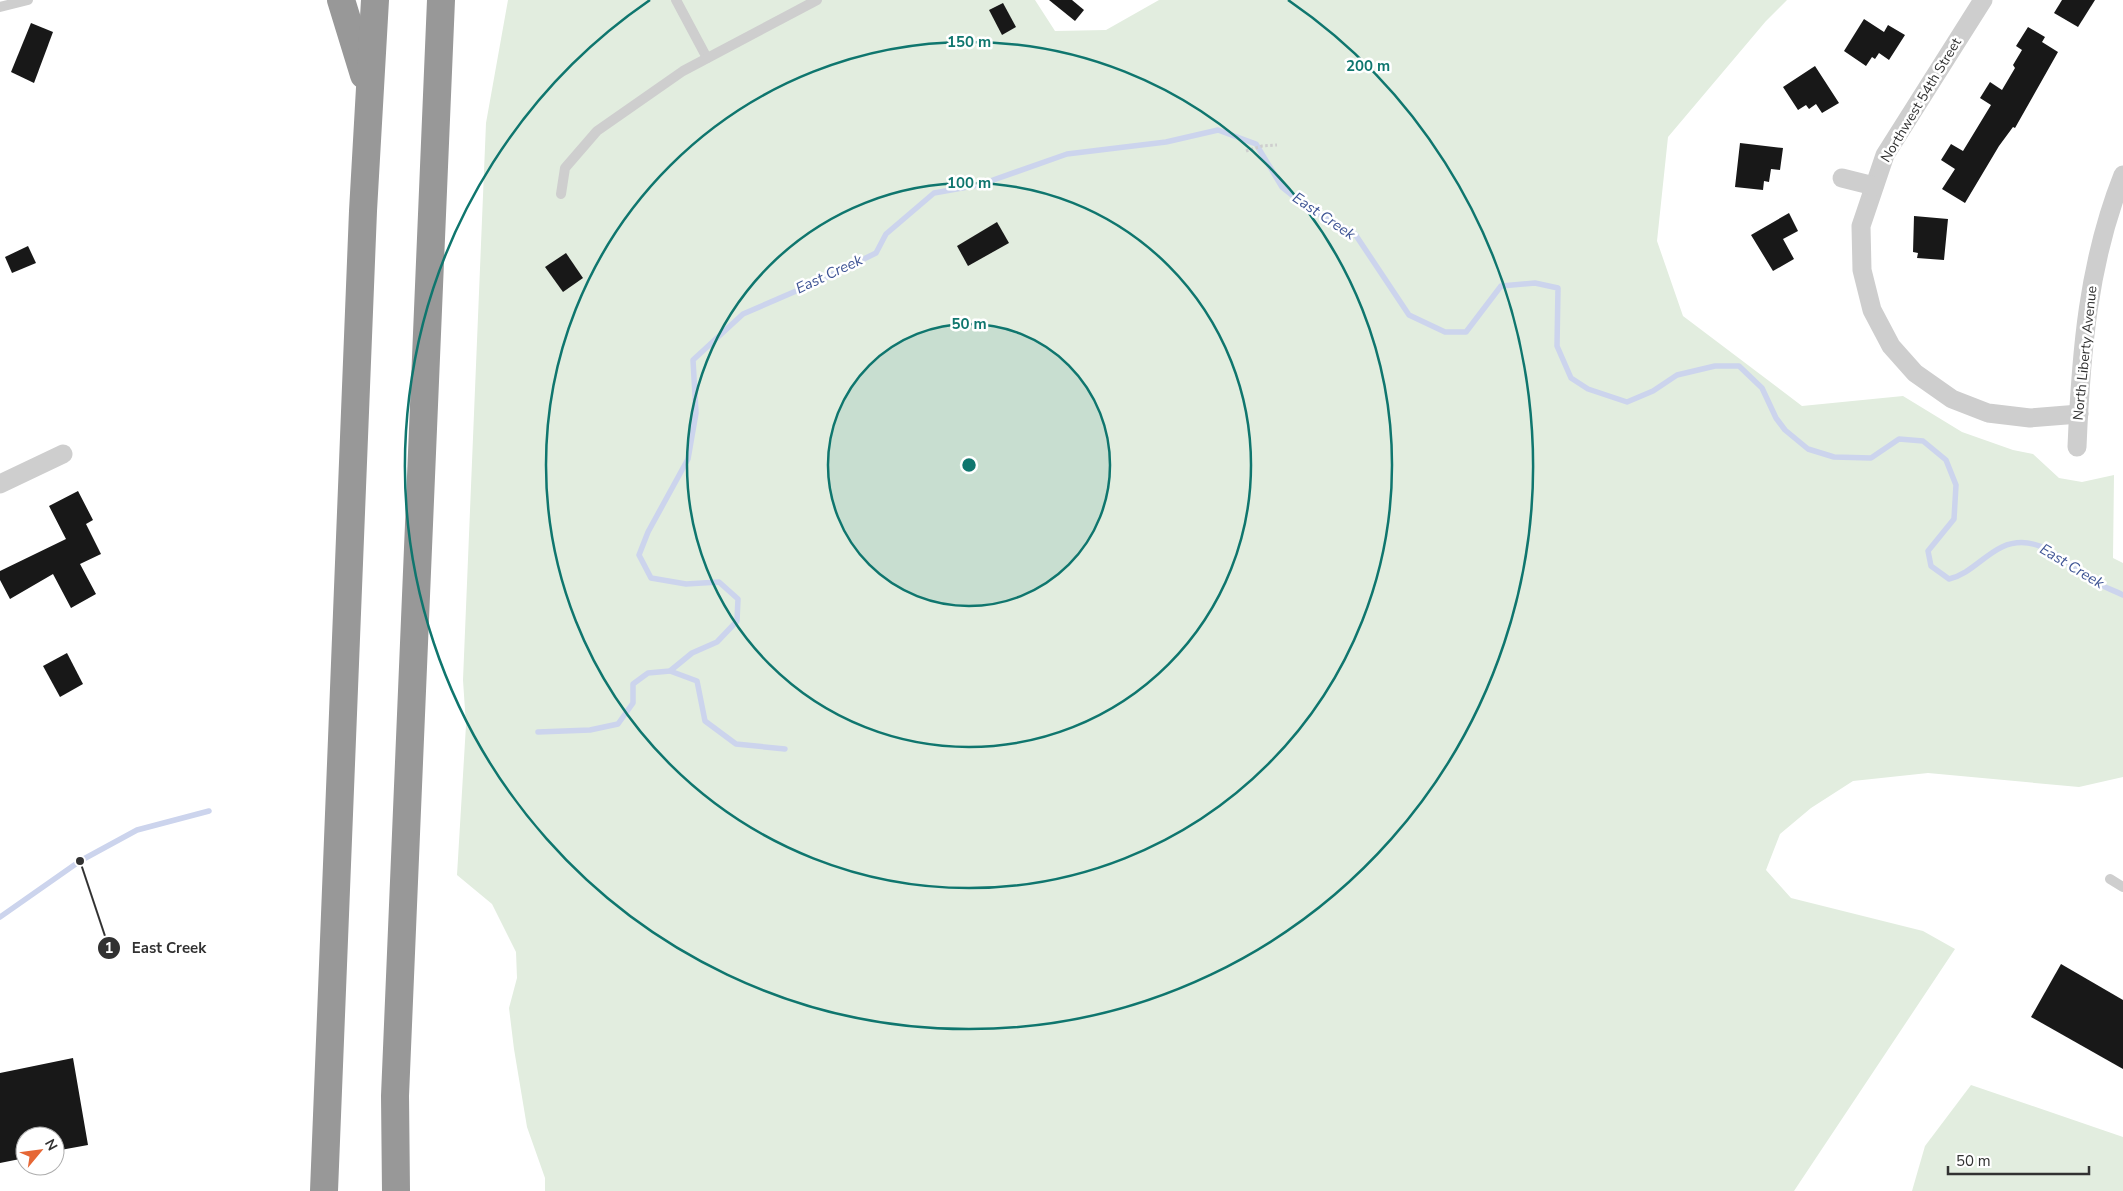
<svg xmlns="http://www.w3.org/2000/svg" width="2123" height="1191" font-family="'Nunito Sans',sans-serif">
<style>
.green{fill:#e2eddf}
.lines{fill:none;stroke-linecap:round;stroke-linejoin:round}
.stream{stroke:#ccd4ed;stroke-width:5.5}
.building{fill:#181818}
.path{stroke:#cecece;stroke-width:3;stroke-dasharray:2.5 2.5;stroke-linecap:butt}
.lane{stroke:#cecece;stroke-width:10}
.street{stroke:#cecece;stroke-width:19}
.highway{stroke:#989898;stroke-width:28}
.ring{fill:none;stroke:#0f766e;stroke-width:2.5}
.labels{text-anchor:middle;dominant-baseline:central;stroke-width:5;stroke-linejoin:round;paint-order:stroke}
.street-label{font-size:14px;fill:#313131;stroke:#fff}
.water-label{font-size:15px;font-style:italic;fill:#3e5494;stroke:#fff}
.centre{fill:#0f766e;stroke:#fff;stroke-width:2.5}
.ring-label{font-size:15px;text-anchor:middle;font-weight:bold;fill:#0f766e;stroke:#fff;stroke-width:5;stroke-linejoin:round;paint-order:stroke}
.leader{fill:none;stroke:#313131;stroke-width:2}
.callout-dot{fill:#313131;stroke:#fff;stroke-width:2}
.mark-label{font-size:15px;text-anchor:middle;font-weight:bold;fill:#fff}
.callout-label{font-size:15px;text-anchor:middle;font-weight:bold;fill:#313131;stroke:#fff;stroke-width:5;stroke-linejoin:round;paint-order:stroke}
</style>
<rect width="100%" height="100%" fill="#fff"/>
<g class="green">
<polygon points="508,0 1035,0 1055,31 1106,30 1159,0 1787,0 1766,21 1668,137 1657,241 1683,316 1802,406 1903,396 1962,432 2013,450 2033,454 2059,478 2082,482 2114,475 2113,558 2123,563 2123,777 2079,787 1928,773 1853,781 1811,808 1780,834 1766,870 1791,898 1923,931 1955,949 1794,1191 545,1191 545,1178 527,1127 514,1049 509,1008 517,978 516,952 492,904 457,875 466,725 463,680 486,123"/>
<polygon points="1971,1085 2123,1137 2123,1191 1912,1191 1925,1146"/>
</g>
<g class="lines">
<g class="stream">
<polyline points="670,671 697,681 705,721 736,744 785,749"/>
<path d="M538,732L590,730L618,724L633,703V684L648,673L670,671L692,653L717,642L737,621L738,599L719,582L686,584L651,578L639,555L648,532L688,459L696,413L693,360L743,314L817,282L876,253L886,234L934,193L979,185L1067,154L1166,142L1218,130L1256,144L1282,187L1307,207L1355,234L1409,315L1445,332H1466L1501,286L1535,283L1558,288L1557,346L1571,378L1588,389L1627,402L1653,391L1677,375L1715,366H1739L1762,388L1776,418L1785,430L1808,449L1834,457L1871,458L1899,439L1923,441L1946,460L1956,485L1954,519L1928,551L1931,566L1949,579C1970,574 1983,556 2002,547C2037,531 2065,562 2091,580C2101,586 2113,590 2123,595"/>
<polyline points="0,917 80,861 137,830 209,811"/>
</g>
</g>
<g class="building">
<polygon points="1049,0 1072,0 1084,10 1075,21"/>
<polygon points="2062,0 2095,0 2078,27 2054,13"/>
<polygon points="1003,3 1016,27 1002,35 989,10"/>
<polygon points="1864,19 1884,32 1888,25 1905,35 1889,60 1879,53 1875,59 1872,57 1866,66 1844,51"/>
<polygon points="31,23 53,32 34,83 11,72"/>
<polygon points="2028,27 2045,37 2042,42 2058,52 2015,128 2013,127 1999,146 1965,203 1942,189 1955,169 1941,160 1951,144 1963,151 1991,105 1980,98 1990,82 2002,90 2015,68 2013,65 2022,50 2016,46"/>
<polygon points="1815,66 1839,103 1822,113 1816,104 1809,109 1806,105 1798,110 1783,87"/>
<polygon points="1740,143 1783,148 1780,170 1771,169 1769,182 1764,181 1763,190 1735,187"/>
<polygon points="1789,213 1798,231 1783,239 1794,259 1773,271 1751,235"/>
<polygon points="1914,216 1948,219 1944,260 1917,258 1918,253 1913,252"/>
<polygon points="997,222 1009,243 968,266 957,246"/>
<polygon points="28,246 36,263 12,273 5,257"/>
<polygon points="566,253 583,278 563,292 545,267"/>
<polygon points="78,491 93,520 86,524 101,554 80,564 96,594 71,608 53,574 10,599 0,580 0,571 66,539 49,506"/>
<polygon points="67,653 83,684 60,697 43,666"/>
<polygon points="2061,964 2123,1000 2123,1069 2031,1017"/>
<polygon points="73,1058 88,1145 55,1151 55,1136 25,1136 25,1158 0,1163 0,1073"/>
</g>
<g class="lines">
<polyline class="path" points="1246,151 1262,146 1277,145"/>
<g class="lane">
<polyline points="676,0 707,58"/>
<polyline points="0,7 28,0"/>
<polyline points="561,194 565,168 597,131 683,71 817,0"/>
<polyline points="2110,879 2123,887"/>
</g>
<g class="street">
<polyline points="1983,0 1885,155 1861,226 1862,270 1872,310 1891,346 1915,373 1952,399 1988,413 2030,418 2079,414"/>
<polyline points="1842,178 1874,186"/>
<path d="M2077,447C2081,352 2088,263 2123,175"/>
<polyline points="0,484 63,454"/>
</g>
<g class="highway">
<polyline points="341,0 364,75"/>
<polyline points="324,1191 363,211 375,0"/>
<polyline points="396,1191 395,1096 441,0"/>
</g>
</g>
<circle cx="969" cy="465" r="141" fill="#0f766e" fill-opacity=".12"/>
<g class="ring">
<circle cx="969" cy="465" r="141"/>
<circle cx="969" cy="465" r="282"/>
<circle cx="969" cy="465" r="423"/>
<path d="M1288 0A564 564 0 1 1 650 0"/>
</g>
<g class="labels">
<g class="street-label">
<text transform="translate(1921 100) rotate(-59)">Northwest 54th Street</text>
<text transform="translate(2085 353) rotate(-84)">North Liberty Avenue</text>
</g>
<g class="water-label">
<text transform="translate(1324 216) rotate(34)">East Creek</text>
<text transform="translate(829 274) rotate(-25)">East Creek</text>
<text transform="translate(2072 566) rotate(31)">East Creek</text>
</g>
</g>
<circle cx="969" cy="465" r="8" class="centre"/>
<g class="ring-label">
<text x="969" y="47">150 m</text>
<text x="1368" y="71">200 m</text>
<text x="969" y="188">100 m</text>
<text x="969" y="329">50 m</text>
</g>
<path class="leader" d="M80 861L109 948"/>
<g class="callout-dot">
<circle cx="80" cy="861" r="5"/>
<circle cx="109" cy="948" r="12"/>
</g>
<g class="mark-label">
<text x="109" y="953">1</text>
</g>
<g class="callout-label">
<text x="169" y="953">East Creek</text>
</g>
<g transform="translate(40 1151) rotate(61)"><circle r="24" fill="#ffffff" stroke="#adadad"/>
<path d="M0-4L9 19L0 12L-9 19Z" fill="#e66735"/>
<text y="-8" font-size="14" font-weight="bold" text-anchor="middle" fill="#313131">N</text>
</g>
<path d="M1948 1166v8h141v-8" fill="none" stroke="#313131" stroke-width="2.5"/>
<text x="1956" y="1166" font-size="15" fill="#313131" stroke="#ffffff" stroke-width="4" paint-order="stroke">50 m</text>
</svg>
